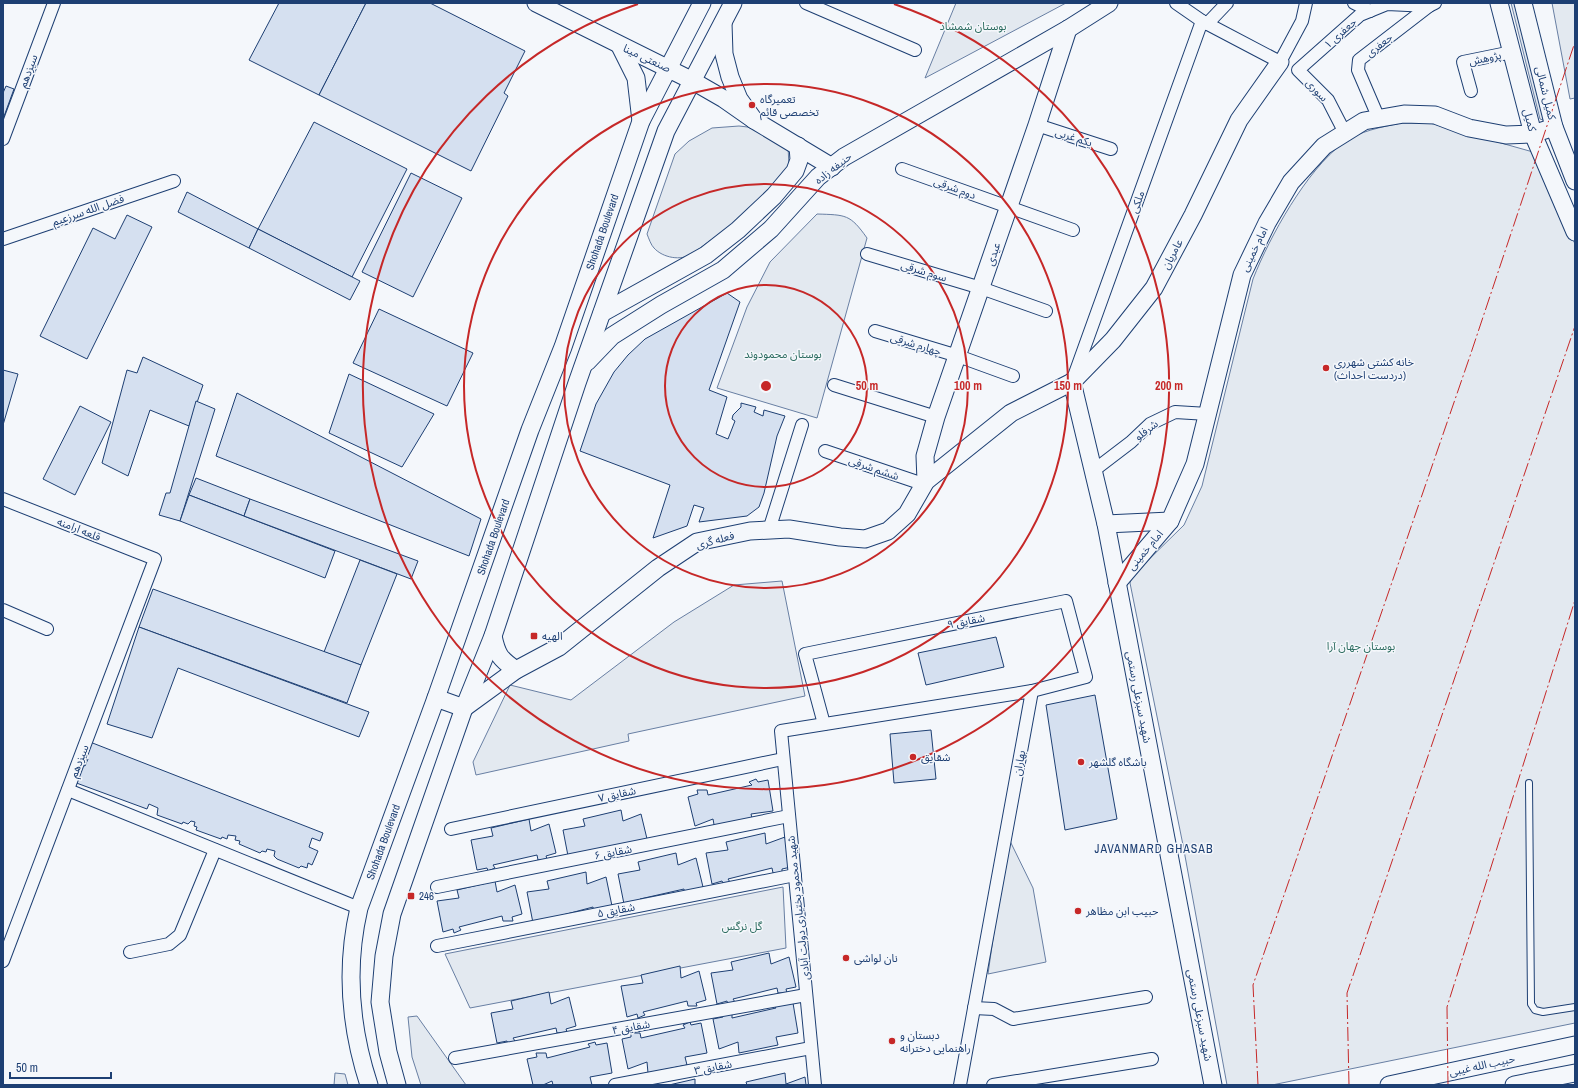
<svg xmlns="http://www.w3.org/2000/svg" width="1578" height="1088" font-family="'Archivo Narrow','Noto Sans Arabic',sans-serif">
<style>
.green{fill:#e3e9f0;stroke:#687fa3}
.building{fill:#d5e0f0;stroke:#1d3f73}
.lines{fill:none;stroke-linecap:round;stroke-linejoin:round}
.lane-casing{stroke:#1d3f73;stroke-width:8}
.street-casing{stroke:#1d3f73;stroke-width:14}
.secondary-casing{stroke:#1d3f73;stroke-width:19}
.lane{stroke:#f4f7fb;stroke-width:6}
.street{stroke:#f4f7fb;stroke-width:12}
.secondary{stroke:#f4f7fb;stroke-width:17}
.power{stroke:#c62828;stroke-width:1;stroke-dasharray:14 3 2 3;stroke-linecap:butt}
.ring{fill:none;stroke:#c62828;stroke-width:2}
.poi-dot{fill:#c62828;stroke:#f4f7fb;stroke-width:1.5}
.labels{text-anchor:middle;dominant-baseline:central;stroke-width:3;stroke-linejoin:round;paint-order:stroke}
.park-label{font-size:11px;fill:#2c6c60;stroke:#f4f7fb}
.street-label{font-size:11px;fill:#1d3f73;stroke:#f4f7fb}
.poi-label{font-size:11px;fill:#1d3f73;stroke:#f4f7fb;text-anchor:start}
.neighbourhood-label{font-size:12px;letter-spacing:1px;fill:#1d3f73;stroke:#f4f7fb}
.centre{fill:#c62828;stroke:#f4f7fb;stroke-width:2}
.ring-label{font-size:12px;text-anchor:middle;font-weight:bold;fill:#c62828;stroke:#f4f7fb;stroke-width:3;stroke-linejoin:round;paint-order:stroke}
</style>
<rect width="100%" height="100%" fill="#f4f7fb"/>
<g class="green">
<polygon points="956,3 1066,3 925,78"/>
<polygon points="1511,3 1517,3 1546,121 1540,119"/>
<polygon points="1552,3 1575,3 1575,98 1570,99"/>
<path d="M1401,123H1430L1533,152L1575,244V1023L1272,1085H1227L1183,845L1130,583L1132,576L1184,525L1202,486L1253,279C1270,236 1306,171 1343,143C1359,131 1382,127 1401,123Z"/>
<path d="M739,126L756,128L788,145L789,168L745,215L692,254C681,261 663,258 654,248C651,245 649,239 647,234L675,154L689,141L712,128Z"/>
<path d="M817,214C846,215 850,214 867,238L817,418L717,388L747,307L770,262Z"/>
<polygon points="782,581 805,696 628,734 629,741 476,775 473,762 510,685 571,700 674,622 734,585"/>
<polygon points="1010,841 1033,888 1046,962 988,974 1001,882"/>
<polygon points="783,887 786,948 470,1008 445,954"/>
<polygon points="417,1016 466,1085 421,1085 412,1057 408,1017"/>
<polygon points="335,1073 345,1074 348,1085 334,1085"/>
</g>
<g class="building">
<polygon points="279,3 366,3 319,95 249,60"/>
<polygon points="366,3 430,3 525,51 504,93 508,96 471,171 319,95"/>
<polygon points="6,86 14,89 3,119 3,93"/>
<polygon points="314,122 407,169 352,277 258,229"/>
<polygon points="411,173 462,198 413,297 362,272"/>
<polygon points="187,192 258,229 249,248 178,212"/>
<polygon points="127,215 152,227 87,359 40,336 93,228 115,239"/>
<polygon points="258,229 360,281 350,300 249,248"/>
<polygon points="727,293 740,302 709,390 727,397 716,434 728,439 735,421 732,419 733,415 741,407 741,403 756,407 754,412 763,416 764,410 785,416 777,436 764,493 759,507 747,516 699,522 704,508 694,505 687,526 653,538 670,485 580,451 596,404 614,372 628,355 645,339"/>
<polygon points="379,309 473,353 447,406 353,363"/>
<polygon points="143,357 203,385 189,426 150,410 128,476 102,463 127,370 137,373"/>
<polygon points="3,370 18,374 3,425"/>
<polygon points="349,374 434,414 402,467 329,433"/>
<polygon points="237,393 481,519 469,556 216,456"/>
<polygon points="196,401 215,409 180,521 159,515 166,493 170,493"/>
<polygon points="80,406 111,422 75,495 43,479"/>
<polygon points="196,478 250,499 244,516 189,495"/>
<polygon points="189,495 335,551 325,578 180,521"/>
<polygon points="250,499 418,561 411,579 244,516"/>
<polygon points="360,560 397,574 361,665 324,652"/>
<polygon points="153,589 361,665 347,703 139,627"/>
<polygon points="139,627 369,712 359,737 178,668 152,738 107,724"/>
<polygon points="996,637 1004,667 926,685 918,653"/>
<polygon points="1095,695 1117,819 1065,830 1046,705"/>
<polygon points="931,730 936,779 894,783 890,734"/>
<polygon points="90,742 323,833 320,841 312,838 309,847 318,851 312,865 308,863 307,868 301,866 299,868 277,859 274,856 275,851 267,849 266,852 262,851 260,853 239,844 240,841 235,840 236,836 228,835 227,839 222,837 221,839 196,830 197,827 194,826 195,822 191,821 188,824 183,822 182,824 157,815 158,808 149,804 147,809 71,781 78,763 85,766 88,759 80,753"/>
<polygon points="756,779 758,782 768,780 773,811 751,814 753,822 715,830 713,819 695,826 688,797 698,794 697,790 707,790 708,795 752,785 749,782"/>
<polygon points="621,810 623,821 641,814 648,843 569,861 563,830 585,826 583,819"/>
<polygon points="529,819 531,831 549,824 556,853 546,856 547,859 538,860 537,855 493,865 495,868 488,871 487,868 477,870 471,840 493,836 491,828"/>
<polygon points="765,833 766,844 785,837 791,867 782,869 782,873 773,873 772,868 728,879 730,882 724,885 722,881 712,884 706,853 728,850 726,842"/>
<polygon points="676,853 678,865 696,858 703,887 685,894 684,889 640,899 642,902 624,904 618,874 640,870 638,862"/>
<polygon points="586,872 587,884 606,877 612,906 594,912 593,907 533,923 527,892 549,889 547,881"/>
<polygon points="495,881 497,892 515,885 522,914 512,917 513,921 503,921 502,916 459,927 461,930 454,933 453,929 443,932 437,901 459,898 457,890"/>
<polygon points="769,953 771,964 789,957 796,987 786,989 787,993 778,993 777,988 733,999 735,1002 728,1005 727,1001 717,1004 711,973 733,970 731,962"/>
<polygon points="680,966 681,978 699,971 706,1000 696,1003 697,1006 688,1006 687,1001 643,1012 645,1015 638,1018 637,1014 627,1017 621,986 643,983 641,975"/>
<polygon points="549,992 551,1004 569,997 576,1026 566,1029 567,1032 557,1033 556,1028 513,1038 515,1041 508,1044 507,1041 497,1043 491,1013 513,1009 511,1001"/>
<polygon points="793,1003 798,1033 776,1037 778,1045 739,1053 738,1042 719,1049 713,1019 723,1017 722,1013 732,1013 732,1018 776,1008 774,1005"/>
<polygon points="690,1022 691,1025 701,1023 707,1053 685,1057 687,1065 648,1073 647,1062 628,1069 622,1039 631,1037 631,1033 640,1033 641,1038 685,1028 683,1025"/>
<polygon points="595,1042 596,1045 607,1043 612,1073 590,1077 592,1085 553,1085 552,1081 543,1085 533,1085 527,1059 537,1057 536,1053 546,1053 547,1058 590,1047 588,1044"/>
<polygon points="785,1073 786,1084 805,1077 806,1085 747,1085 746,1082"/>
<polygon points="695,1079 695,1085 669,1085"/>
</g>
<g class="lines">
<defs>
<polyline id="lane" points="1529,783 1531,1004 1535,1010 1543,1012 1575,1007"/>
<g id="street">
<polyline points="806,3 915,50"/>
<polyline points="1176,3 1202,21 1280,62 1302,21 1306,3"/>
<polyline points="1354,3 1370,11"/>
<polyline points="1207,24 1227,3"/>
<polyline points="1471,91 1463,62 1512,52"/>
<polyline points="1379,119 1358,70 1359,60 1429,6"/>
<polyline points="1037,125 1111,149"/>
<polyline points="1345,133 1328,100 1298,70 1360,15 1387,4 1429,6 1435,3"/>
<polyline points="3,139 54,3"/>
<polyline points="902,169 1073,230"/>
<polyline points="3,239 174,181"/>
<polyline points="867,254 981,288 1046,311"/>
<polyline points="875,331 958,356 1013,376"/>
<polyline points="1073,379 1202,21"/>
<polyline points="834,385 936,417"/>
<polyline points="825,451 923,484"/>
<polyline points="1093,471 1131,442 1150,424 1175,412 1208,414"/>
<polyline points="3,499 155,559 3,961"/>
<polyline points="769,530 802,425"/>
<polyline points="3,610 47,629"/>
<polyline points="824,724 805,654 1066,601 1086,677 1032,691"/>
<polyline points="68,790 359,908"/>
<polyline points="451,829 783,759"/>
<polyline points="437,887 789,816"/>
<polyline points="437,946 795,875"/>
<polyline points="130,952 169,944 180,935 215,850"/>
<polyline points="974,1008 994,1009 1013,1019 1146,997"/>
<polyline points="455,1058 806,995"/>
<polyline points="615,1085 811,1048"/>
<polyline points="815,1085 781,731 1032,691 960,1085"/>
<polyline points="993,1085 1152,1059"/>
</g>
<g id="secondary">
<polyline points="536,3 691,80 724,99 754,120"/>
<polyline points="1499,3 1533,134 1575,232"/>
<polyline points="1523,3 1554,127 1575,181"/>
<polyline points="723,23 724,54 730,77 739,99 754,120 832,167"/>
<polyline points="620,46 636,78 641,121"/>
<polyline points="602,313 706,255 738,230 774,196 795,171 799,160 798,146"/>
<polyline points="587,362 612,336 661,305 723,270 771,229 818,177 844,157 1068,29 1109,3"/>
<polyline points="1072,382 1106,524 1213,1085"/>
<polyline points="926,481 925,456 936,417 1037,125 1068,29"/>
<polyline points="1106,524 1170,521"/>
<polyline points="1117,583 1170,521 1195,464 1242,275 1267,223 1291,182 1324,146 1364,121 1404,114 1435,115 1469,128 1506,135 1533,134 1554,127"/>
<path d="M493,636C497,655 500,659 516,670"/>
<polyline points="436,698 464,708"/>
<polyline points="464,708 516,670 559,647 658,568 697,542 750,531 789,529 840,537 865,539 888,531 907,514 926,481 1011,413 1072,382 1113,340 1154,288 1193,215 1239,120 1280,62"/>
<path d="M369,1085C350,1027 345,968 359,908L436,698L530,430L563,347L641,121L702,3"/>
<polyline points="397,1085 388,1052 380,1002 384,956 392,914 464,708 493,636 577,383 666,131 733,3"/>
<polyline points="1389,1085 1575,1045"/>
<polyline points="1514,1085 1575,1073"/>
</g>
</defs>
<use href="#lane" class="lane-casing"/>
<use href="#street" class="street-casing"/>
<use href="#secondary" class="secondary-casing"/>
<use href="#lane" class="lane"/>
<use href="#street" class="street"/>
<use href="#secondary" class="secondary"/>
<g class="power">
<polyline points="1258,1085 1253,985 1470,356 1575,42"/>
<polyline points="1349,1085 1347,993 1575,326"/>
<polyline points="1448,1085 1447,1007 1575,600"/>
</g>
</g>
<g class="ring">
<circle cx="766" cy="386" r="101"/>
<circle cx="766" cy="386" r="202"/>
<circle cx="766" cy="386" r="302"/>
<path d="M894 4A403 403 0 1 1 638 4"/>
</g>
<g class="poi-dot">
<circle cx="752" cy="105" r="4"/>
<circle cx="1326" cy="368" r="4"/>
<rect x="530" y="632" width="8" height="8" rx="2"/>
<circle cx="913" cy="757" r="4"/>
<circle cx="1081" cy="762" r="4"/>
<rect x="407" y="892" width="8" height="8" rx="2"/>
<circle cx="1078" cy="911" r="4"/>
<circle cx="846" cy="958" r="4"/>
<circle cx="892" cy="1041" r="4"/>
</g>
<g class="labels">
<g class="park-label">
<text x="973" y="26">بوستان شمشاد</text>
<text x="783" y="354">بوستان محمودوند</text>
<text x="1361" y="646">بوستان جهان آرا</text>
<text x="742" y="926">گل نرگس</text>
</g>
<g class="street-label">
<text transform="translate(1340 33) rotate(-42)">جعفری ۱</text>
<text transform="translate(1379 45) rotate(-38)">جعفری</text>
<text transform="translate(647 58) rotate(25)">صنعتی مینا</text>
<text transform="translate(1485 58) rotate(-12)">پژوهش</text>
<text transform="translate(28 71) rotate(-70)">سیزدهم</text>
<text transform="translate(1317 90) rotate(47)">سوری</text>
<text transform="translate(1546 93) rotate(76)">کمیل شمالی</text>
<text transform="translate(1530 120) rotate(75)">کمیل</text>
<text transform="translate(1074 137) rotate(18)">یکم غربی</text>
<text transform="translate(833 168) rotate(-38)">حنیفه زاده</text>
<text transform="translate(955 188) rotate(20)">دوم شرقی</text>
<text transform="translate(1137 202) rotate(-70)">ملکی</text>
<text transform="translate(88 210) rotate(-19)">فضل الله سرزعیم</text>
<text transform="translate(602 232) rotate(-71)">Shohada Boulevard</text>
<text transform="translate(1254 249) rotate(-64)">امام خمینی</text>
<text transform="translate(993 254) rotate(-72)">عیدی</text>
<text transform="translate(1172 254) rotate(-62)">عامریان</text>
<text transform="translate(924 271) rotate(17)">سوم شرقی</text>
<text transform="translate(916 344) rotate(17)">چهارم شرقی</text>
<text transform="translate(1146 430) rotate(-37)">شرفلو</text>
<text transform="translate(874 468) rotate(19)">ششم شرقی</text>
<text transform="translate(79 529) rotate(22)">قلعه ارامنه</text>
<text transform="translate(493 537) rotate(-71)">Shohada Boulevard</text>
<text transform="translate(715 540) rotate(-15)">فعله گری</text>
<text transform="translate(1145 550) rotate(-50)">امام خمینی</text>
<text transform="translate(966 621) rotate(-11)">شقایق ۹</text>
<text transform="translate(1139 697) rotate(79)">شهید سبزعلی رستمی</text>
<text transform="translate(79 761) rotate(-69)">سیزدهم</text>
<text transform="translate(1019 763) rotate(-80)">بهاران</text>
<text transform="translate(617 794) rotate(-12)">شقایق ۷</text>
<text transform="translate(383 842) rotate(-70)">Shohada Boulevard</text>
<text transform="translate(613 852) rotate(-11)">شقایق ۶</text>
<text transform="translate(798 908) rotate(-96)">شهید محمود بختیاری دولت آبادی</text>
<text transform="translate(616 910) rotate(-11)">شقایق ۵</text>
<text transform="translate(1200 1015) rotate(79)">شهید سبزعلی رستمی</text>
<text transform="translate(631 1027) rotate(-10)">شقایق ۴</text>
<text transform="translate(1482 1065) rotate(-12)">حبیب الله غیبی</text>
<text transform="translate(713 1067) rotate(-11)">شقایق ۳</text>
</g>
<g class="poi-label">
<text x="760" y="99">تعمیرگاه<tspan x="760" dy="13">تخصصی قائم</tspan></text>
<text x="1334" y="362">خانه کشتی شهرری<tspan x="1334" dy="13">(دردست احداث)</tspan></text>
<text x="542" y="636">الهیه</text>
<text x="921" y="757">شقایق</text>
<text x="1089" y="762">باشگاه گلشهر</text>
<text x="419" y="896">246</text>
<text x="1086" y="911">حبیب ابن مظاهر</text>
<text x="854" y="958">نان لواشی</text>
<text x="900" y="1035">دبستان و<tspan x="900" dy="13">راهنمایی دخترانه</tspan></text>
</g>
<g class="neighbourhood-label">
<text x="1154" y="849">JAVANMARD GHASAB</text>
</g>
</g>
<circle cx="766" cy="386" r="6" class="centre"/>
<g class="ring-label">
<text x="867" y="390">50 m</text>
<text x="968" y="390">100 m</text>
<text x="1068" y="390">150 m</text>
<text x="1169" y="390">200 m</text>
</g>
<rect width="1578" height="1088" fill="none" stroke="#1d3f73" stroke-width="8"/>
<path d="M10 1072v6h101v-6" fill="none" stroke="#1d3f73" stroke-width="2"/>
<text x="16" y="1072" font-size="12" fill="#1d3f73" stroke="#f4f7fb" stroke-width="3" paint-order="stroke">50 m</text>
</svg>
